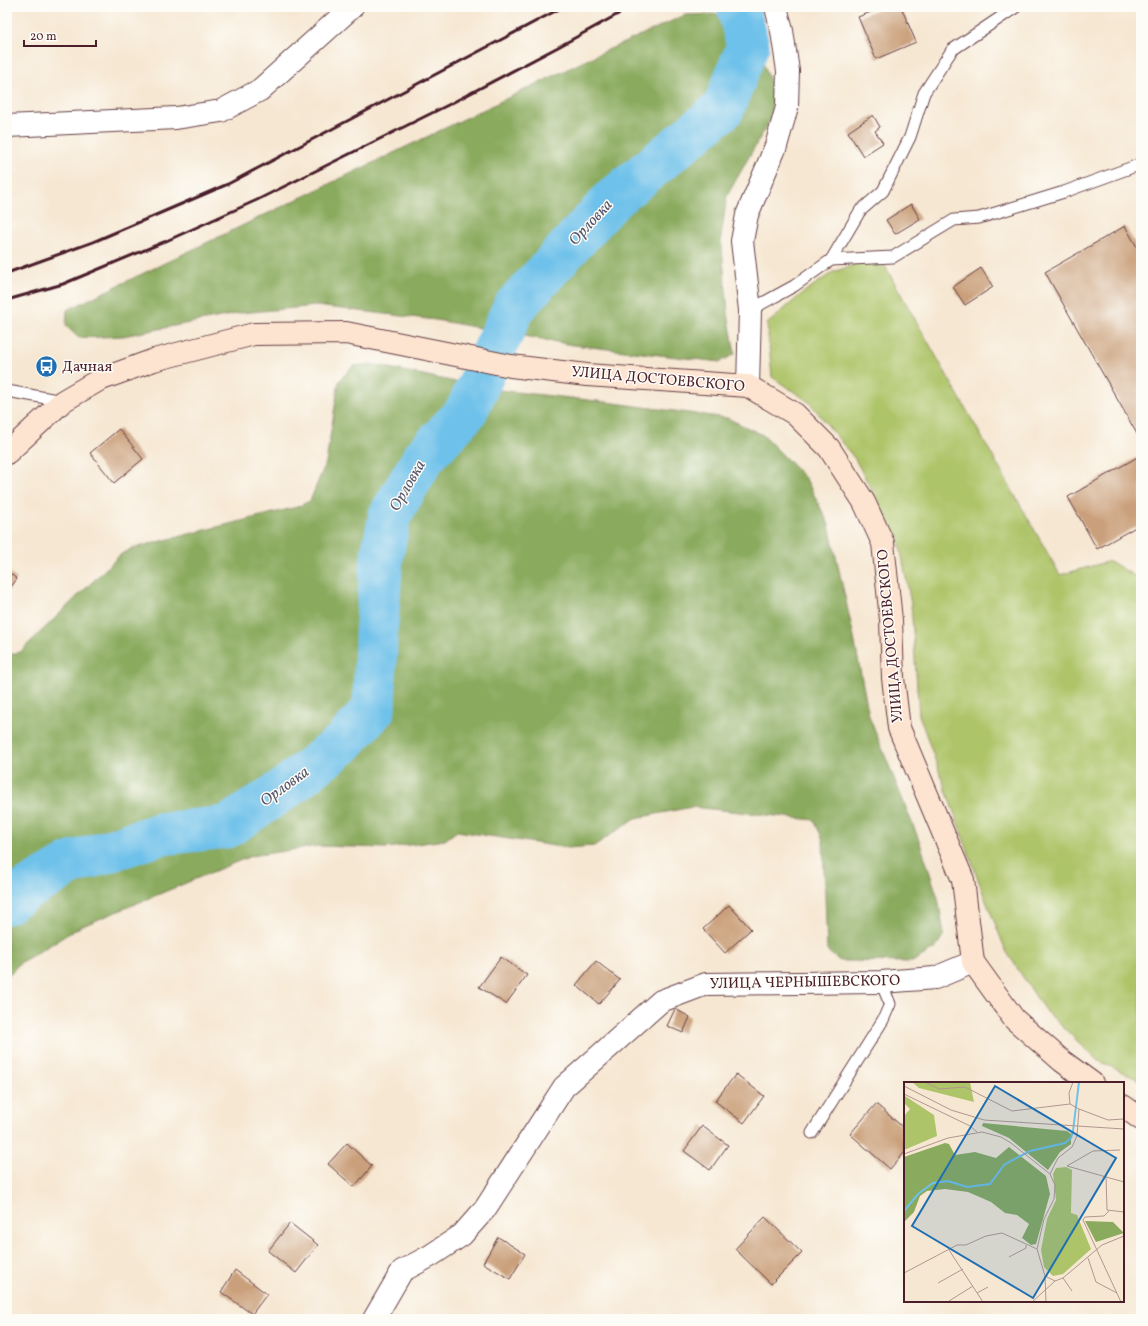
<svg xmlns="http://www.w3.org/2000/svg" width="1148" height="1326" font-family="Vollkorn,serif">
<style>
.green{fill:#aec469;stroke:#7c724a}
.forest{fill:#8aaa5d;stroke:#6a6444}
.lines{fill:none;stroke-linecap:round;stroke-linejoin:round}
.river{stroke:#6ec1ea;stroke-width:43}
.building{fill:#caa07c}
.service-casing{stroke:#643d44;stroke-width:13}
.minor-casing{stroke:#643d44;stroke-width:24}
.secondary-casing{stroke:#643d44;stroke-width:24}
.service{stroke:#fff;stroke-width:11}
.minor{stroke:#fff;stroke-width:22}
.secondary{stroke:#fde4d1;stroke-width:22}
.rail{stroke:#4a1f2b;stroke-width:3}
.labels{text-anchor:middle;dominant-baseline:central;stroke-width:3;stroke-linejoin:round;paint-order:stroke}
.poi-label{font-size:15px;fill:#4a1f2b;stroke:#fdfcf7;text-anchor:start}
.street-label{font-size:15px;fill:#4a1f2b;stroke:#fdfcf7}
.water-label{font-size:16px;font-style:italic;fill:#57586e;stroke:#fdfcf7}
.inset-river{fill:none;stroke:#6ec1ea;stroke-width:2}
.inset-road{fill:none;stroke:#b1978f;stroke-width:1}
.view{fill:#1f6fb2;fill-opacity:0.15;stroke:#1f6fb2;stroke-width:2}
.inset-edge{fill:none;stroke:#4a1f2b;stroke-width:2}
</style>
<rect width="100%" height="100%" fill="#fdfcf7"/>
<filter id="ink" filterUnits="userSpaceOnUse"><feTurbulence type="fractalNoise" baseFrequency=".025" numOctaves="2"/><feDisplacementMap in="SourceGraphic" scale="8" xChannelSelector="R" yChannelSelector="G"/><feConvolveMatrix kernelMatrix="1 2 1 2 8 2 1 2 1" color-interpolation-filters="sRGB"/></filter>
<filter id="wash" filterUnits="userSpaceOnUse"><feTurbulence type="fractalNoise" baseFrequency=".012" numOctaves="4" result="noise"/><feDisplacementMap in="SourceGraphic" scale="16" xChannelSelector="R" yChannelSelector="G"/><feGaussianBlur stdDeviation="0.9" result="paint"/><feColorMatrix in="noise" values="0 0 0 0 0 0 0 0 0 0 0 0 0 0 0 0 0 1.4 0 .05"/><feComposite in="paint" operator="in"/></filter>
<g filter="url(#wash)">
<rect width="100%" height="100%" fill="#f6e7d2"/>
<polygon class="green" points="871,259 885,266 1060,575 1110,561 1141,580 1141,1081 1097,1060 1044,1009 1006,951 984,896 919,715 911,604 899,541 855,459 809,402 772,377 767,324 804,292 833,272"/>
<g class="forest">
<polygon points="717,14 732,18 743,29 761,57 773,89 771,118 727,196 721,237 728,313 735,354 720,362 573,345 436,320 316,306 241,313 123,336 79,338 66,326 67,310 599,54 685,15"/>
<polygon points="371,364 489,389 606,402 727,418 763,435 806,479 829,525 853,633 869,716 919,840 938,898 944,934 936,948 912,962 840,961 827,951 823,840 814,820 692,807 636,818 594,846 568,848 457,831 445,840 387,848 318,846 251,856 80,927 20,963 7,977 7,656 20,652 120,555 133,548 297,507 310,501 326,462 339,381 353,366"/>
</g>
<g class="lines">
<polyline class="river" points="7,903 12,898 72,863 160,834 227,827 286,788 342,744 374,709 376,637 382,555 390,515 424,457 466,412 514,307 612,200 723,109 748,46 738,7"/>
</g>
<g id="blocks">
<g class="building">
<polygon points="884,7 901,7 916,42 876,59 858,17"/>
<polygon points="873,115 880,127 875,131 883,143 863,156 848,132"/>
<polygon points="911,204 920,219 895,234 886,220"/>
<polygon points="1125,226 1141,254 1141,441 1045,272"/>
<polygon points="981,268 993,287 965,305 953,287"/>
<polygon points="119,429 143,459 114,483 90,453"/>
<polygon points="1141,455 1141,524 1097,549 1068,497"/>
<polygon points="7,571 17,579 7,592"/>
<polygon points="729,905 751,929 725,953 703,929"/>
<polygon points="501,957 527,975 506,1004 479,987"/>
<polygon points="596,961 620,980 599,1004 576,985"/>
<polygon points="675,1009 690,1017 683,1033 667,1026"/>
<polygon points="736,1074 764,1096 744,1123 715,1101"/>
<polygon points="876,1104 905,1129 905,1152 890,1169 850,1134"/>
<polygon points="702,1126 728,1145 710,1170 684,1151"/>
<polygon points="347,1143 372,1166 354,1187 328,1164"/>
<polygon points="765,1217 802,1253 771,1284 735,1249"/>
<polygon points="290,1223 318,1245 296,1273 268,1251"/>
<polygon points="498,1237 525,1254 510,1279 483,1263"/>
<polygon points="235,1270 267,1294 252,1314 221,1292"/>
</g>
</g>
</g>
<g filter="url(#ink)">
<use href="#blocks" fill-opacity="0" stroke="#643d44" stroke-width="1"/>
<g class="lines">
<defs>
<g id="service">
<polyline points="1016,7 952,50 924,93 910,137 883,191 860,211 831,260 893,257 954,220 979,218 1064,192 1141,164"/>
<polyline points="750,310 794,286 831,260"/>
<polyline points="7,391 63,401"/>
<polyline points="812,1133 883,1020 890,1004 881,982"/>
</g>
<g id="minor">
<polyline points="7,126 176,118 221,111 260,90 352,7"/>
<polyline points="748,386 750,310 742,241 747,215 776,146 787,107 788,71 782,31 776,7"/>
<polyline points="374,1319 402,1271 430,1256 462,1235 485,1209 564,1087 661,1001 706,984 881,982 935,978 973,962"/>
</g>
<g id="secondary">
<polyline points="7,453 63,401 99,380 154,360 254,334 346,333 511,366 587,375 748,386 795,414 829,448 864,502 883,543 891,620 893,678 899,728 963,880 973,962 1014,1019 1062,1061 1092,1083"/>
<polyline points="1123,1106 1141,1119"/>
</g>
</defs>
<use href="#service" class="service-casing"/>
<use href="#minor" class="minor-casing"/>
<use href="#secondary" class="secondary-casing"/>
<use href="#service" class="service"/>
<use href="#minor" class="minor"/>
<use href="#secondary" class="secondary"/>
<g class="rail">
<polyline points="7,273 93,242 228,184 563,7"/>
<polyline points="7,300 63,284 164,242 257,200 448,105 560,46 631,7"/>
</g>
</g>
</g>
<defs>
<symbol id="bus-disc" viewBox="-11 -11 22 22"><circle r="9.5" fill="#1f6fb2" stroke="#fdfcf7"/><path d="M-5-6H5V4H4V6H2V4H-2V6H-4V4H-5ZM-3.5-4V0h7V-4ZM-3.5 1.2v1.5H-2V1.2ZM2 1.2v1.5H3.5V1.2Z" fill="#fff"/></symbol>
</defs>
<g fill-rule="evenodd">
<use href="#bus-disc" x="34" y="354" width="25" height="25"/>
</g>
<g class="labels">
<g class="poi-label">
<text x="62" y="367">Дачная</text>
</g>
<g class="street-label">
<text transform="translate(658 380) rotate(5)">УЛИЦА ДОСТОЕВСКОГО</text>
<text transform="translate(891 636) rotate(-95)">УЛИЦА ДОСТОЕВСКОГО</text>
<text transform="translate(805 983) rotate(-1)">УЛИЦА ЧЕРНЫШЕВСКОГО</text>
</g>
<g class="water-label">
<text transform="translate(591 223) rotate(-47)">Орловка</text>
<text transform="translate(408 486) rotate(-60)">Орловка</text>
<text transform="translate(285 787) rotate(-36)">Орловка</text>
</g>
</g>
<g transform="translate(904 1082)">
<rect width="220" height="220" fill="#f6e7d2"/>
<path d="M8,0H66L70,20L15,6ZM1,14L30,33L33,54L0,68V34L6,27L0,21ZM162,85L168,88L167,131L173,133L187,167L159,192L149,194L140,185L137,168L143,137L152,118L149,92L152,86Z" fill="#aec469"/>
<path d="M79,41L163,49L167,52V62L156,70L144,88L105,56L78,44ZM41,61L45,62L51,73L71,70L92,76L105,65L142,94L146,112L132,162L127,163L118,156L125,142L113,133L101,131L87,120L64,110L41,107L23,109L16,114L10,130L0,140V75ZM181,139L209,140L220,151L192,160Z" fill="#8aaa5d"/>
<path class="inset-river" d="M0,129L14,112L29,101L44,99L63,105L86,102L100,83L107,79L126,69L161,61L167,56L169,49L175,0"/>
<path class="inset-road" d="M21,0L35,7L61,5L108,29L166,22M0,4L47,28L80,38L220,47M0,12L66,44L73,50M175,27L204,38L220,37M216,68L189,69L163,84L220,100M0,72L44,56L78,50L97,55L107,61L146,92L151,103L150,117L140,137L133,167L141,194L151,199L159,196L198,163L220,154M146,92L154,76L168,65L173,54L175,27L166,22L165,11L169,0M202,94L203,128L220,130M205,129L200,134L181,135L179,138L217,220M45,168L79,220M105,175L122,166V163M184,176L192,200L213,211M0,191L53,163H62L82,154L98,151L133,167M141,194L142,220M159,196L168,209M34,201L59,187M73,211L84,205M45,219L69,204M128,220L151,199"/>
<path class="view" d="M91,4L212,76L129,216L8,144Z"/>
<rect width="220" height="220" class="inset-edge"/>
</g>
<rect width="1148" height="1326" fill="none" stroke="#fdfcf7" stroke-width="24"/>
<path d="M24 40v6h72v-6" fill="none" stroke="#4a1f2b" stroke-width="2"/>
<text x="30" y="40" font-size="12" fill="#4a1f2b" stroke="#fdfcf7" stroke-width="3" paint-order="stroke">20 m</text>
</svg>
